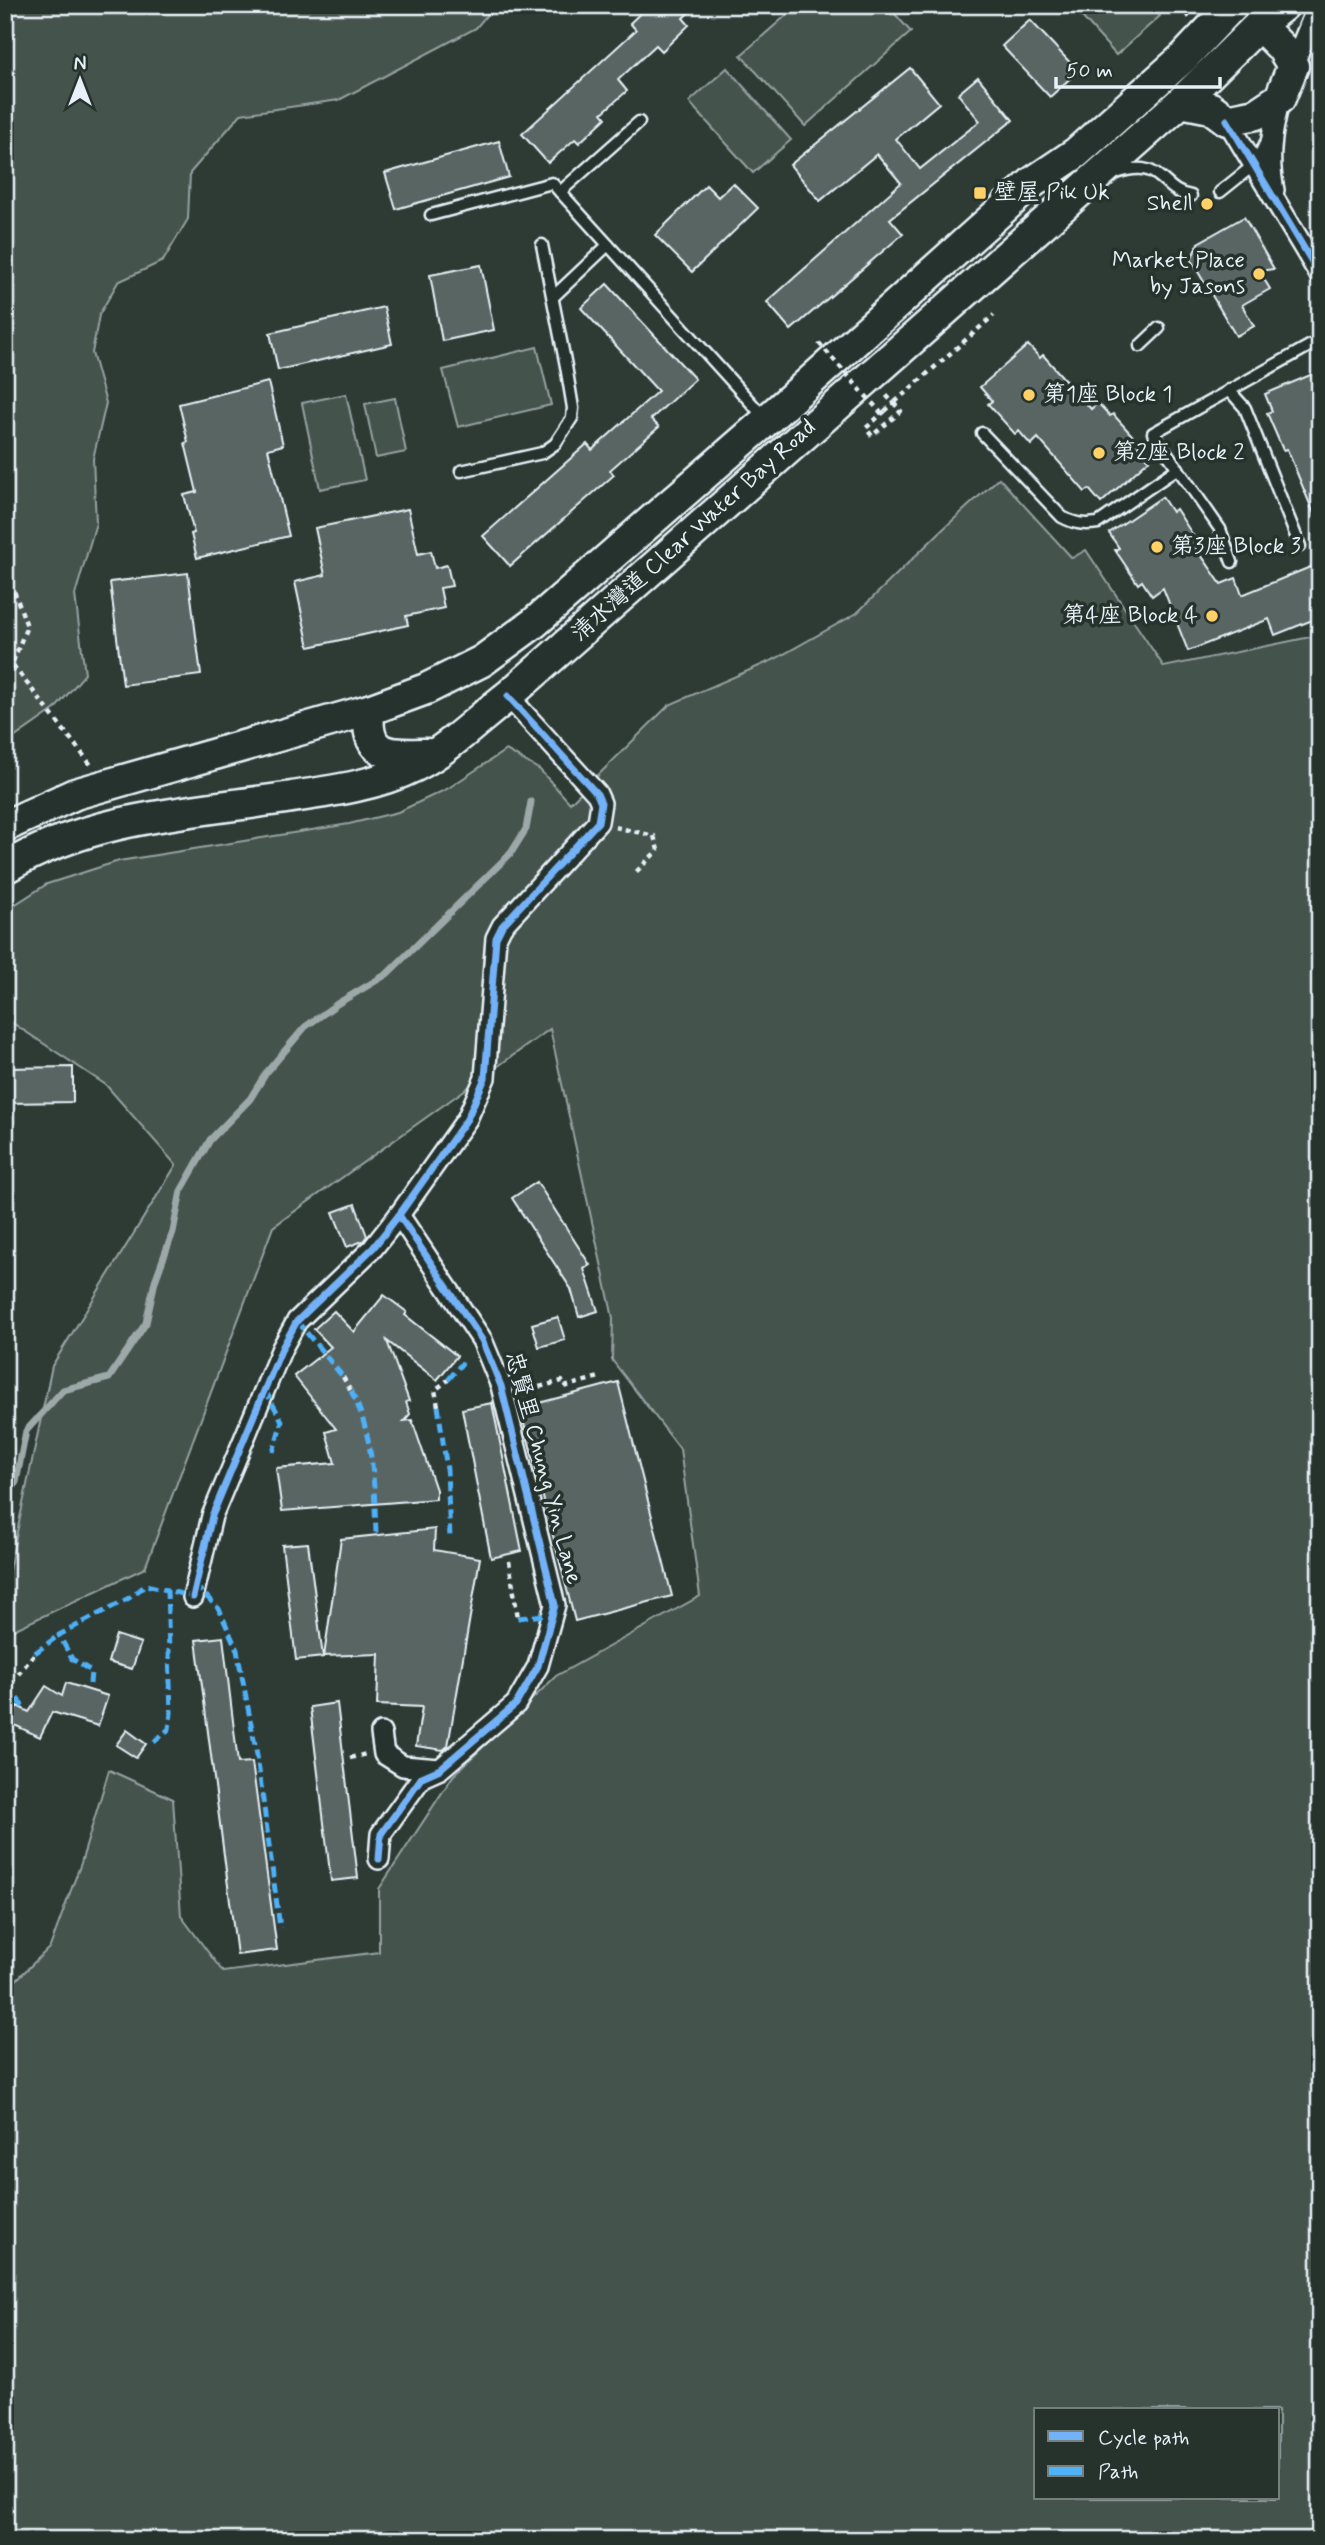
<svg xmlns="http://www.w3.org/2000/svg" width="1325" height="2545" font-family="Mynerve,'LXGW WenKai TC',sans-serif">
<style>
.green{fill:#45524e;stroke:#96a2a3;stroke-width:2;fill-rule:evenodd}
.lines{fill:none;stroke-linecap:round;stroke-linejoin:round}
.stream{stroke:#9da8a9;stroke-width:7}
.building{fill:#596563;stroke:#e8f1f8;stroke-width:2}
.service-casing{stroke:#e8f1f8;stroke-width:15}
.minor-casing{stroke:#e8f1f8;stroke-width:24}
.primary-casing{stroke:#e8f1f8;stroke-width:35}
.path{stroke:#e8f1f8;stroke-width:4.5;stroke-dasharray:5 5;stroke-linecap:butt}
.service{stroke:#26332d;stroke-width:10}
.minor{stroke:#26332d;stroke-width:19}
.primary{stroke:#26332d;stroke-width:30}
.path-bridge{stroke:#e8f1f8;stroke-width:4.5;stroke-dasharray:5 5;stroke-linecap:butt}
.quiet{stroke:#4fb1f8;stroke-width:5;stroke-dasharray:10 5;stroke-linecap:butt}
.cycleway-casing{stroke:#26332d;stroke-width:11}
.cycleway{stroke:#73b2f8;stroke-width:7}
.poi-dot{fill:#ffd166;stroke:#26332d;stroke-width:2.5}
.labels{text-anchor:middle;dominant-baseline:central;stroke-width:7;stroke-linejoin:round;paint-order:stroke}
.poi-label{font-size:23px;fill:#e8f1f8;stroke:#26332d;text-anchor:start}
.street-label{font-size:23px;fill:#e8f1f8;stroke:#26332d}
</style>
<rect width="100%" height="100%" fill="#2e3b35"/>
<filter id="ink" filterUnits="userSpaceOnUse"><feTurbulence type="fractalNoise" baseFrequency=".0143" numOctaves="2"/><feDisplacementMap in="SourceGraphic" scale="14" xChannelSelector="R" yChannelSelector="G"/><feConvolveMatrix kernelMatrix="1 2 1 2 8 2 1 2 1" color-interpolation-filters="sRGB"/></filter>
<g filter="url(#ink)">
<g class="green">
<polygon points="5,5 495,5 476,28 339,100 241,114 190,173 188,219 163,261 118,282 99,315 92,353 106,403 93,459 96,523 75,595 85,674 55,709 5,744"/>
<polygon points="798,5 887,5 911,32 805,126 741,55"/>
<polygon points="1077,5 1150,5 1160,16 1116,55 1074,8"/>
<polygon points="727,68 791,140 753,173 689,102"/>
<polygon points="537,347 551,405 458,427 443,370"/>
<polygon points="346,394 365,480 320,489 302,403"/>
<polygon points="395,398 406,452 376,458 365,404"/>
<path d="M999,478L1072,558L1086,550L1164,667L1320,635V2540H5V1991L50,1947L81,1863L109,1770L173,1799L181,1916L223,1972L379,1952V1889L453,1776L556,1676L700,1596L680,1449L612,1360L613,1318L550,1029L273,1227L145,1568L5,1634V1589L52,1366L176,1165L106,1085L5,1018V911L47,884L119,861L349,824L398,812L447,789L506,750L540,770L570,803L669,705L775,659L857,613L941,531ZM1036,2410H1278V2498H1036Z"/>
</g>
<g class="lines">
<polyline class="stream" points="5,1501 16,1482 26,1431 63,1390 109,1378 146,1323 155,1281 173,1232 181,1191 210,1140 250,1099 266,1073 305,1027 337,1004 387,974 511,853 526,829 531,802"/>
</g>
<g class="building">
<polygon points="649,5 697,5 683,18 689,25 662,51 656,45 618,80 627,91 602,113 606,118 579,143 575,139 548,163 522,134 636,30 630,23"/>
<polygon points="1030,20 1078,71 1050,97 1002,46"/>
<polygon points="910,68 939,103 896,139 920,169 980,121 958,94 978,77 1013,120 890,219 903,234 791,330 767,302 901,183 877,154 820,201 790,165"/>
<polygon points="499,141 509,177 396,209 385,173"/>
<polygon points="733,183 758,208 692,272 655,235 706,185 718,197"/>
<polygon points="1244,217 1274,269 1259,271 1270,289 1242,305 1254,326 1236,336 1191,260 1198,243"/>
<polygon points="481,265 494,330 442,341 430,275"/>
<polygon points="607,284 695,379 651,419 659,427 610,470 614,475 510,566 483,536 587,444 592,450 658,391 581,308"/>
<polygon points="384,307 392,344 278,370 270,333"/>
<polygon points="1028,345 1040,358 1043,355 1091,409 1098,403 1110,416 1113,414 1140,444 1137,447 1149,460 1101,503 1089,489 1085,492 1038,438 1031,445 1019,431 1015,434 988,404 992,401 980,387"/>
<polygon points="1320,371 1320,526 1319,526 1287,449 1283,450 1267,413 1272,411 1265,394"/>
<polygon points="268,382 283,445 268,449 289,536 197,558 191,534 194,533 184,495 197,492 185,443 188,442 179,404"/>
<polygon points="1162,497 1172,512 1176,509 1198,543 1195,546 1221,584 1236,578 1242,595 1320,563 1320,617 1275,635 1269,619 1188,651 1163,588 1152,596 1142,581 1138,584 1115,550 1119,548 1109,533"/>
<polygon points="408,509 418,554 431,551 435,568 447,565 452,586 440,588 444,608 406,616 408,625 309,647 295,582 325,575 315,528"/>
<polygon points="188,573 201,675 123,685 110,582"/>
<polygon points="73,1067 73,1102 5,1103 5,1068"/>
<polygon points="537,1182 590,1265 584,1269 598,1311 579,1317 571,1289 512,1198"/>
<polygon points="355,1204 367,1236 363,1241 347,1247 333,1212"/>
<polygon points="384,1295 407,1312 405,1315 457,1356 437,1380 387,1341 409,1401 406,1402 410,1414 404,1421 412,1420 436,1490 436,1499 282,1511 276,1468 335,1463 326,1432 336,1429 294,1376 331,1347 314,1329 334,1311 354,1332"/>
<polygon points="558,1317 565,1340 539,1347 532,1324"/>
<polygon points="618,1382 672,1596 575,1621 520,1408"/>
<polygon points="492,1403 522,1551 491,1558 462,1409"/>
<polygon points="435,1529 434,1550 480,1558 448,1746 443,1750 416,1746 422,1707 377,1705 379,1654 324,1656 341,1539"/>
<polygon points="308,1543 323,1657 296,1660 282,1545"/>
<polygon points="116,1635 141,1643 132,1669 108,1662"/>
<polygon points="223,1637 238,1763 252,1762 277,1950 237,1955 196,1640"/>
<polygon points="66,1683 108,1696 98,1726 52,1712 40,1737 10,1723 17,1706 29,1712 46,1686 62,1696"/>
<polygon points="337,1703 358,1878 331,1881 310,1707"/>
<polygon points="127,1730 146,1744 136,1758 116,1745"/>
</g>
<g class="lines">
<defs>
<g id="service">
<path d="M1116,173C1164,157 1159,191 1191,196"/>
<polyline points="560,192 639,122"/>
<polyline points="1220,192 1255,164 1267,140"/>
<polyline points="431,215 552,183 764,417"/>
<polyline points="553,297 608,245"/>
<polyline points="1140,346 1159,328"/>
<polyline points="1229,390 1245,408 1300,546"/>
<path d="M982,433L1062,517C1075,524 1084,525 1098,523L1178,468"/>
<polyline points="461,471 542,453 555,444 572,418 573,408 566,366 542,245"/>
<polyline points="1232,562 1220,529 1153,433 1320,340"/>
</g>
<g id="minor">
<polyline points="1293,66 1318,5"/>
<polyline points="1227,120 1320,275"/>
<path d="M1274,190C1267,159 1272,129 1280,98"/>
<polyline points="193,1597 212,1516 282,1348 297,1321 373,1248 399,1215 467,1119 485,1078 496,938 502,926 598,822 601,803 597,794 508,696"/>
<polyline points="381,1733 384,1754 403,1766 439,1769"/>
<polyline points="379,1859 381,1834 422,1777 440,1769 516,1704 538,1666 555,1605 501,1386 482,1340 399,1215"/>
</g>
<g id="primary">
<polyline points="1181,102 1211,108 1227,120 1256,114 1280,98 1293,66 1282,48 1259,25"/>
<path d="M369,710C365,757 388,755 427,754"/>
<polyline points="5,826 75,794 369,710 426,689 482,661 534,623 767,420 1033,182 1076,153 1184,57 1233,5"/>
<path d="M5,868C90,816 195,812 292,797C333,791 377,785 415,766C449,749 478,719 508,696L1181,102L1259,25L1284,5"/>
</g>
</defs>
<use href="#service" class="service-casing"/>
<use href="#minor" class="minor-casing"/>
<use href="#primary" class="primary-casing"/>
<g class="path">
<polyline points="1180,5 1188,16 1190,14"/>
<polyline points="895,402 994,315"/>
<polyline points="885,411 866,428 872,436 901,411 886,395"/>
<polyline points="5,588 14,591 27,626 12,664 91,765"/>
<polyline points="615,827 654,836 658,850 635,873"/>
<polyline points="343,1377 351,1391"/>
<polyline points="520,1392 562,1381 564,1387 599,1377"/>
<polyline points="438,1406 435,1390 448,1380"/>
<polyline points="509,1561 518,1618"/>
<polyline points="5,1683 9,1686 35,1653"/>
<polyline points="350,1758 366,1754"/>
</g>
<use href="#service" class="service"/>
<use href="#minor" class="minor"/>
<use href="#primary" class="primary"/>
<g class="path-bridge">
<polyline points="819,343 882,414"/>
<polyline points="885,411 895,402"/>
</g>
<g class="quiet">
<polyline points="5,665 12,664"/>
<polyline points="297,1321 343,1377"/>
<polyline points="448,1380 463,1362"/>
<polyline points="265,1390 282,1421 273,1452"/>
<path d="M351,1391C374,1434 374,1485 376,1533"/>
<polyline points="438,1406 447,1470 450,1538"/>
<polyline points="195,1585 219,1609 237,1650 257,1755 280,1928"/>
<polyline points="518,1618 553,1614"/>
<polyline points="35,1653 59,1635"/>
<polyline points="90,1684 91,1671 72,1659 59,1635 129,1598 146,1585 167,1590"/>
<polyline points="9,1686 23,1707"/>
<polyline points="154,1742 169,1729 171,1713 167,1590 193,1597"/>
</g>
<defs>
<g id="cycleway">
<polyline points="1227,120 1320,275"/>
<polyline points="193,1597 212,1516 282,1348 297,1321 373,1248 399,1215 467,1119 485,1078 496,938 502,926 598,822 601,803 597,794 508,696"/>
<polyline points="379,1859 381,1834 422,1777 440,1769 516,1704 538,1666 555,1605 501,1386 482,1340 399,1215"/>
</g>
</defs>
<use href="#cycleway" class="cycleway-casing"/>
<use href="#cycleway" class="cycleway"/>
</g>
</g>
<g class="poi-dot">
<rect x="973" y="186" width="14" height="14" rx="3.5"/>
<circle cx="1207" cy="204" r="7"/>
<circle cx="1259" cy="274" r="7"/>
<circle cx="1029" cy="395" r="7"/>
<circle cx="1099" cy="453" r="7"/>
<circle cx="1157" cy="547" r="7"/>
<circle cx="1212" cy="616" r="7"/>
</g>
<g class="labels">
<g class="poi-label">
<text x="994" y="193">壁屋 Pik Uk</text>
<text x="1193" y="204" text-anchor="end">Shell</text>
<text x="1245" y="261" text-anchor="end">Market Place<tspan x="1245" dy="26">by Jasons</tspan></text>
<text x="1043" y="395">第1座 Block 1</text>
<text x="1113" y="453">第2座 Block 2</text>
<text x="1171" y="547">第3座 Block 3</text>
<text x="1198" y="616" text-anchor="end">第4座 Block 4</text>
</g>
<g class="street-label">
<text transform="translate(694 531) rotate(-42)">清水灣道 Clear Water Bay Road</text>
<text transform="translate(543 1468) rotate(75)">忠賢里 Chung Yin Lane</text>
</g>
</g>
<rect width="1325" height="2545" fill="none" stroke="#26332d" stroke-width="28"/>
<rect x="14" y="14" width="1297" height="2517" fill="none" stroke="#e8f1f8" stroke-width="2.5" filter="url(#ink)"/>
<rect x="1034" y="2408" width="245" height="91" fill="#26332d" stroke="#747f7e" stroke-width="2"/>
<rect x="1048" y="2431" width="35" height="10" fill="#73b2f8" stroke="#747f7e" stroke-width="2"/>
<text x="1098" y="2444" font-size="21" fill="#e8f1f8">Cycle path</text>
<rect x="1048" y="2466" width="35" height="10" fill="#4fb1f8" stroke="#747f7e" stroke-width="2"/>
<text x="1098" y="2478" font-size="21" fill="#e8f1f8">Path</text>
<g transform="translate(80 80)" stroke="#26332d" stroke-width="5" paint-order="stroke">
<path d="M0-5L12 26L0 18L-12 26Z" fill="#e8f1f8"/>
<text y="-10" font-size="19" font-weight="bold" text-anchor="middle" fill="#e8f1f8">N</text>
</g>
<path d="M1056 77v10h164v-10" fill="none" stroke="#e8f1f8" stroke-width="3.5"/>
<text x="1066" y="77" font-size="21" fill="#e8f1f8" stroke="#26332d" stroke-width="5" paint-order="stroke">50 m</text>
</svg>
